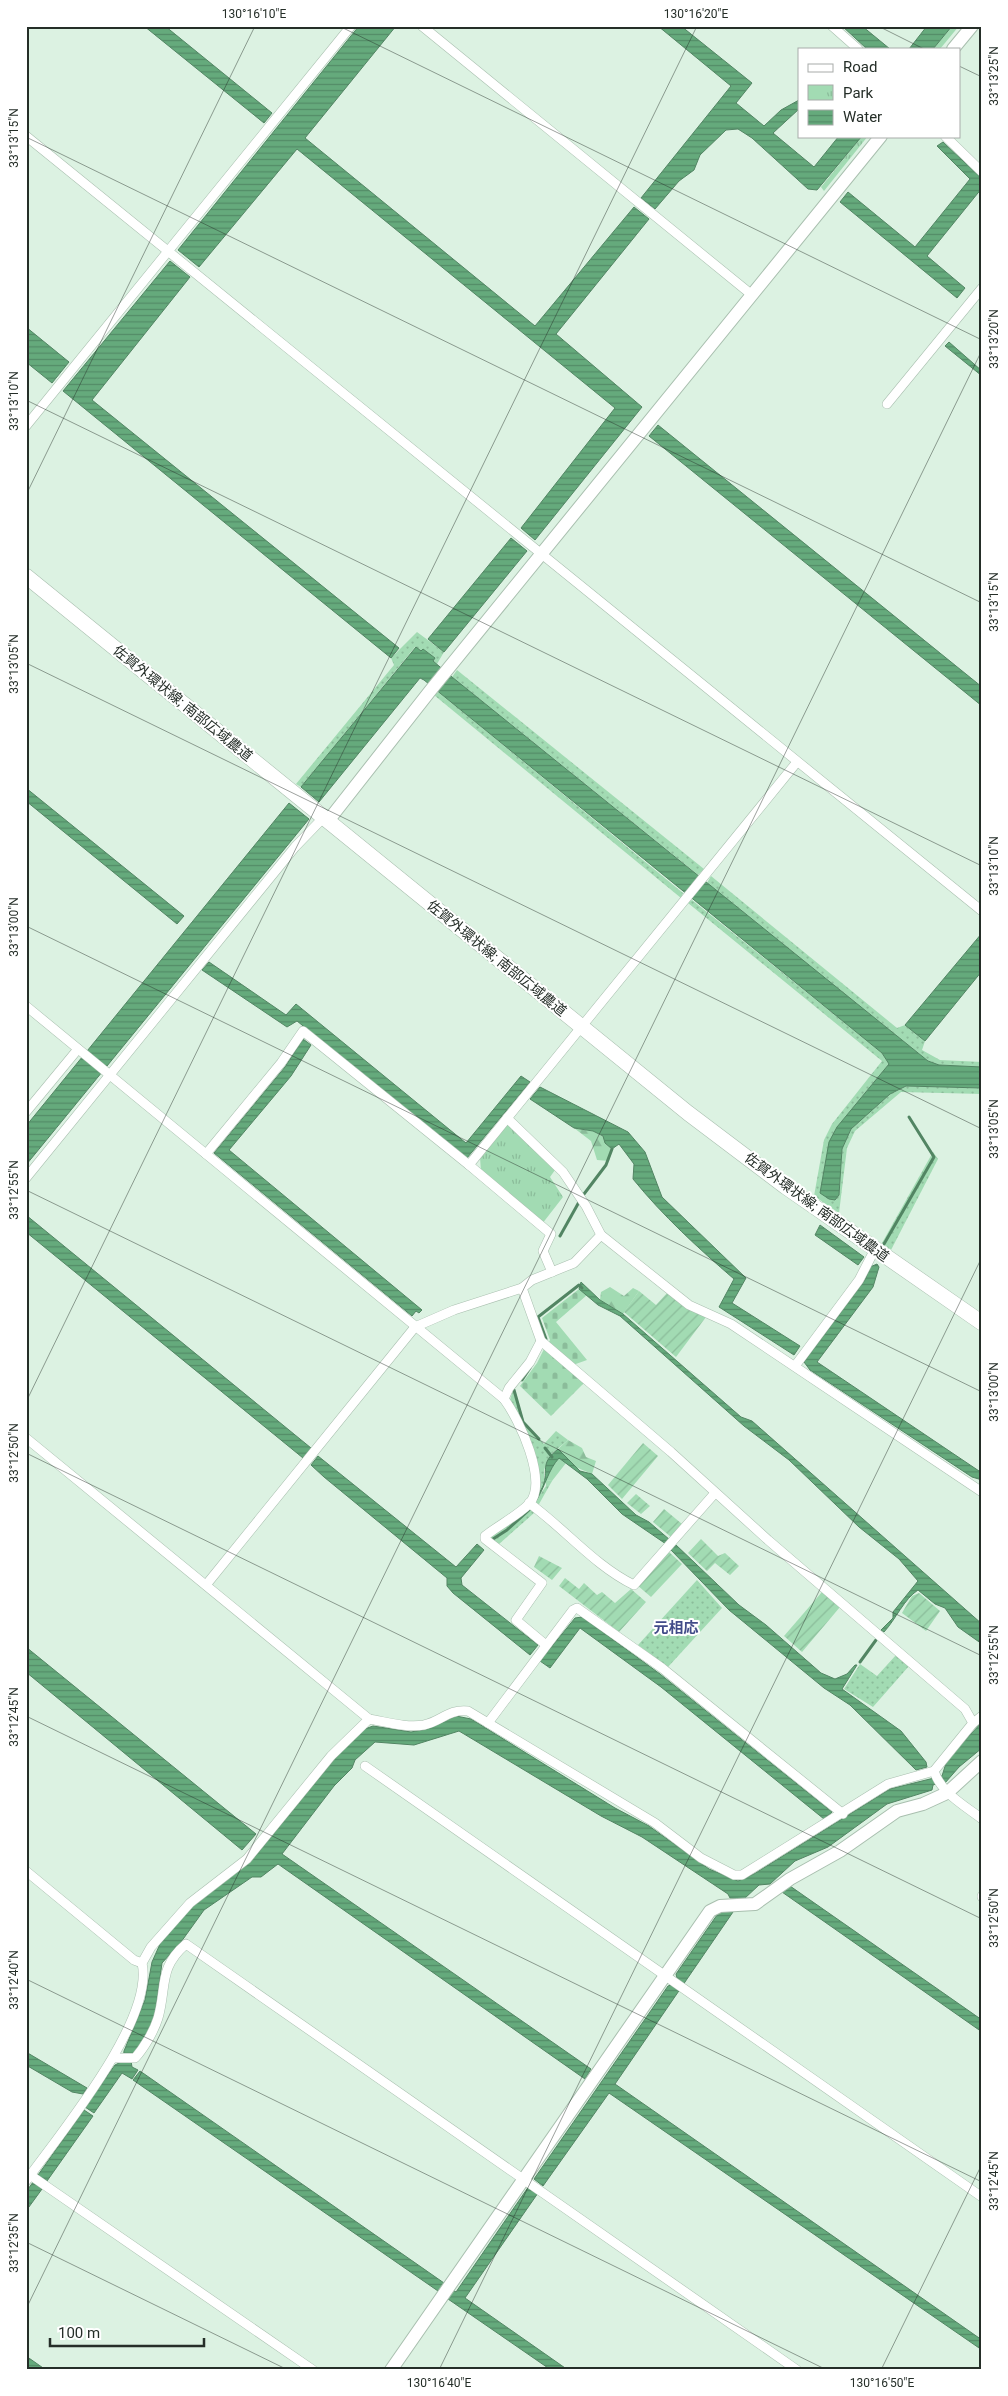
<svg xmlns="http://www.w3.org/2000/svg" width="1008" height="2396" font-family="Roboto,'Noto Sans JP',sans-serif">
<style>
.grass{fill:url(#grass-dots)}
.forest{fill:url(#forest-firs)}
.cemetery{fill:url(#cemetery-stones)}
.park{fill:url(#park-tufts)}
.garden{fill:url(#garden-furrows)}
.water{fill:url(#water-rules);stroke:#528563}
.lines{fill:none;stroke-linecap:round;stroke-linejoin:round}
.stream{stroke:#528563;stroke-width:3}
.street-casing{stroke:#a9bfaf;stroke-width:10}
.secondary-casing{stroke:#a9bfaf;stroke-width:14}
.primary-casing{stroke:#a9bfaf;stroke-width:16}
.street{stroke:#fff;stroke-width:9}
.secondary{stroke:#fff;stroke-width:12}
.primary{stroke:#fff;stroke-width:15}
.ticks{fill:none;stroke:#252e28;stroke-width:1;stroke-opacity:0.45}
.labels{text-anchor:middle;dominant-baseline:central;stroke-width:4;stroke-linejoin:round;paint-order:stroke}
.street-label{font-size:14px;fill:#252e28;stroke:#fff}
.neighbourhood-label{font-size:15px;font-weight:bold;fill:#424c89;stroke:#fff}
.neatline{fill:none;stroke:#252e28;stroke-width:2}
.ticks-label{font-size:12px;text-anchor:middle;fill:#252e28}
</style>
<defs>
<pattern id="grass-dots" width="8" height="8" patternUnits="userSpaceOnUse" patternTransform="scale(1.25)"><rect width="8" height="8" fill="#a2dbb3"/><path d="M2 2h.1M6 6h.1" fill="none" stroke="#8bbc9a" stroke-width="1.8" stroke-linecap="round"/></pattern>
<pattern id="forest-firs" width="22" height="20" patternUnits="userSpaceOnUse" patternTransform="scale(1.25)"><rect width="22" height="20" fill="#a2dbb3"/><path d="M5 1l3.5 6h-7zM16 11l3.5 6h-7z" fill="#8bbc9a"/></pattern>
<pattern id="cemetery-stones" width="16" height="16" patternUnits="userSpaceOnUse" patternTransform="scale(1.25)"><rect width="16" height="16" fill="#a2dbb3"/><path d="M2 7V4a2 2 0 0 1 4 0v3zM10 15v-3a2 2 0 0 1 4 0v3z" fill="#8bbc9a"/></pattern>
<pattern id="park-tufts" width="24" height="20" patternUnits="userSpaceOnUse" patternTransform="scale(1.25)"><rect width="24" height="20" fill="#a2dbb3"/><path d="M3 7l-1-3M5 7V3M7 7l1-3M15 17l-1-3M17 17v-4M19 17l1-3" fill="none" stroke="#8bbc9a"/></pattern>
<pattern id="garden-furrows" width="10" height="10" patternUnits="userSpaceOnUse" patternTransform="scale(1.25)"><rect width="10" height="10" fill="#a2dbb3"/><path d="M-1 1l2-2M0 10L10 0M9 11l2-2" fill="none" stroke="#8bbc9a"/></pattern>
<pattern id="water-rules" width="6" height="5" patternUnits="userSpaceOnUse" patternTransform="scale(1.25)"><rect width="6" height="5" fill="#65aa7c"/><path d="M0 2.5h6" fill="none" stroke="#538b66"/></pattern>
</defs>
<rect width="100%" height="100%" fill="#dcf2e2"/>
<g class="grass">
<polygon points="417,632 444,652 437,664 433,661 435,658 423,649 421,651 415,647 301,787 296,784 394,665 391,658"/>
<polygon points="457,670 704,869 698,875 452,677"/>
<polygon points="439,692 683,893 681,898 434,695"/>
<polygon points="711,876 897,1028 905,1025 925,1041 922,1050 940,1060 982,1062 982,1067 939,1065 928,1061 707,883"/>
<polygon points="692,900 882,1053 889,1064 837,1127 839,1195 842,1149 851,1129 890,1094 906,1086 982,1088 982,1094 901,1092 855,1131 847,1148 839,1213 814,1196 824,1140 832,1124 882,1061 688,903"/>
<polygon points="933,1152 938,1159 891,1250 882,1243"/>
<path d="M514,1387L524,1421L544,1444L556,1431L568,1440L550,1455L544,1470V1484L537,1499L546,1486V1480L552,1481L534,1513L498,1545L489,1536C501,1527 517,1519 527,1509C556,1479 524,1430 510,1400Z"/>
<polygon points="697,1580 722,1608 668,1667 638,1645"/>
<polygon points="896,1655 909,1666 873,1707 844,1689 860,1664 877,1676"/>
</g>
<g class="forest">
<polygon points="574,1128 593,1131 604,1137 605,1143 612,1149 609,1161 597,1160 591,1141"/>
<polygon points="610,1287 624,1296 633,1288 639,1291 623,1314 600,1300 601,1292"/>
<polygon points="568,1440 582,1448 586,1457 596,1461 592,1474 566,1463 552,1481 546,1480 558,1449"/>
</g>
<g class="cemetery">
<polygon points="579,1289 587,1295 556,1322 587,1360 573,1365 548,1344 550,1340 542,1318"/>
<polygon points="544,1349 584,1383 551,1416 520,1386 537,1363"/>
</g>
<g class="park">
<polygon points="952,26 959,26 940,49 933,49"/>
<polygon points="862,136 868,136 824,191 821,187"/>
<polygon points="508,1123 555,1170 550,1177 563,1197 542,1224 481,1172 480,1157"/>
</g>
<g class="garden">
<polygon points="639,1291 656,1305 668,1292 706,1317 676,1357 624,1312"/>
<polygon points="643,1443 658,1456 622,1499 608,1485"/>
<polygon points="636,1494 650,1506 641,1514 627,1503"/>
<polygon points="664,1509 682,1524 671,1537 653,1522"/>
<polygon points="701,1539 718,1556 725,1553 739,1566 730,1575 715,1563 707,1571 688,1553"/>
<polygon points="669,1552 682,1564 651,1597 637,1585"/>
<polygon points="539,1556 562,1568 552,1580 534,1567"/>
<polygon points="565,1578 579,1589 584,1583 597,1595 602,1592 615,1603 631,1589 646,1602 619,1632 559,1586"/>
<polygon points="822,1592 840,1607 802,1652 784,1636"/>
<polygon points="919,1593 940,1611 926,1631 902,1613 912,1596"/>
</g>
<g class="water">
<polygon points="144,26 165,26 272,113 264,123"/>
<polygon points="359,26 396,26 305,138 535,326 634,207 649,219 556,334 642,407 535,540 521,528 615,408 297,149 199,267 178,250"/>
<polygon points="658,26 681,26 752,83 736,103 764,126 781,110 799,100 799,109 773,133 814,167 839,136 862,136 817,190 808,189 752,138 738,129 726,130 700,155 694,170 679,181 655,209 641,198 731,86"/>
<polygon points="842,26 862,26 890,49 867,49"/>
<polygon points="927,26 952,26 933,49 909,49"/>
<polygon points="943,142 982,179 982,188 927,256 965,288 957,298 840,202 848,192 915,247 970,179 937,146"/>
<polygon points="170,261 190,277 92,400 399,648 391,658 63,391"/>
<polygon points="26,327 69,362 52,383 26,362"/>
<polygon points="949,342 982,371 982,376 945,346"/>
<polygon points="658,425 982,687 982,706 649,436"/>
<polygon points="511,538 527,551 444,652 428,639"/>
<polygon points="416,647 421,651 423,649 435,658 433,661 452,677 928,1061 939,1065 982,1067 982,1088 906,1086 890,1094 851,1129 842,1149 839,1195 835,1200 829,1199 820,1193 829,1142 837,1127 889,1064 882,1053 424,680 420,678 319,802 301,787"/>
<polygon points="26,788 184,916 177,924 26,801"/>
<polygon points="289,803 309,819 26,1165 26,1126"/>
<polygon points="982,933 982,971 925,1041 905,1025"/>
<polygon points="209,962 286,1015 296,1004 466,1143 521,1076 530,1082 467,1158 297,1021 287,1027 202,970"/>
<polygon points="303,1039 311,1045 291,1076 229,1150 422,1310 419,1313 416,1311 412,1316 214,1153 285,1067"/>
<path d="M540,1087L628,1132L645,1152L662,1197L746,1278L732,1303L800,1346L794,1355L719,1307L734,1279C698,1248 663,1216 633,1179L634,1164L619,1144L612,1149L605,1143L603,1136L593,1131L574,1128L530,1099Z"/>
<polygon points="26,1215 311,1448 303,1458 26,1232"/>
<polygon points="820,1225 864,1257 858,1265 815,1235"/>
<polygon points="877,1264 879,1267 873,1287 817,1362 982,1473 982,1480 972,1477 810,1370 804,1362 865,1280 870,1267"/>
<path d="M581,1282L600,1300L623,1314L741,1417L752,1421L982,1624V1644L958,1627L945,1608L935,1604L918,1590C904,1599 896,1619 884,1632L881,1630L893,1618V1612L918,1581L899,1559L859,1527L789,1460L744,1426L620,1316L598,1305L579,1289Z"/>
<path d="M558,1449L580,1471L592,1474L636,1515L649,1522L670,1540L666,1544L622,1514L587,1479L559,1458C548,1470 545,1487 536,1501C537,1494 541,1491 543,1486C549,1470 539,1464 558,1449Z"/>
<polygon points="318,1456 456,1567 477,1544 484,1550 461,1578 462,1585 538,1645 530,1655 453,1593 447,1586 447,1578 324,1477 311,1465"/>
<polygon points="675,1544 739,1605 766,1625 821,1673 835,1679 847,1674 855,1665 857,1665 842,1689 901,1731 926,1762 927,1767 916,1770 850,1705 824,1688 729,1610 671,1550"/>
<polygon points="582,1617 660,1674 832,1812 824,1819 661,1687 580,1628 550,1668 540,1661 575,1618"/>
<polygon points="26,1647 256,1834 242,1850 26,1672"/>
<polygon points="456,1716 471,1719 615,1808 649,1826 709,1869 738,1881 754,1874 890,1789 942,1776 947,1760 982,1722 982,1748 959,1767 945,1783 944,1781 933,1785 932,1790 887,1804 828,1847 795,1861 770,1884 759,1885 744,1899 730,1898 728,1894 642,1837 601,1816 459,1731 414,1745 375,1742 355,1760 352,1768 334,1786 282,1854 591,2069 585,2079 278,1864 261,1877 252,1877 204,1910 181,1942 162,1963 154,2022 137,2051 130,2055 132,2067 138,2070 132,2079 122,2073 94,2113 85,2107 115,2065 123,2061 124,2051 145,2000 152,1962 160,1944 192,1906 253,1859 333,1761 362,1730 373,1726 411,1732 427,1729"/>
<polygon points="790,1886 982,2020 982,2032 782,1892"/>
<polygon points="723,1911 733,1912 615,2084 982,2340 982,2350 609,2093 543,2186 534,2179 668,1986 671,1985 677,1978 676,1974 717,1915"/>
<polygon points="26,2052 87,2088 83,2094 72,2092 26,2065"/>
<polygon points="140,2071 444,2283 438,2291 133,2080"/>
<polygon points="84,2110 93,2116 47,2181 44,2179 39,2186 42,2189 26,2211 26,2192"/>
<polygon points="529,2186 538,2193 465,2298 568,2370 551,2370 448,2299 453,2290 456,2292"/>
<polygon points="26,2356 46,2370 26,2368"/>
</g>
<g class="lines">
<g class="stream">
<polyline points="584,1194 606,1165 612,1149"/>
<polyline points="560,1236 579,1202"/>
<polyline points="884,1244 934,1157 909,1117"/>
<polyline points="546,1339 538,1317 579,1285 582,1288"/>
<polyline points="522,1380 530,1368"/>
<polyline points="514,1390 523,1422 539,1439"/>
<polyline points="545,1448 552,1457"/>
<polyline points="493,1539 507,1530 529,1510"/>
<polyline points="860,1662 876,1640"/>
</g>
<defs>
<g id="street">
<polyline points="422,26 752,295"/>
<polyline points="832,26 858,49"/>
<polyline points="26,136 982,911"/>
<polyline points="945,136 982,172"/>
<polyline points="887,404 982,288"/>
<polyline points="26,426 351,26"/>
<polyline points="26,1006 504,1399"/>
<polyline points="26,1112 78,1049"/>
<polyline points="507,1118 563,1172 586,1206 601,1235 689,1305 731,1324 982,1492"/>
<polyline points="206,1154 281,1063 303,1031 469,1165 797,762"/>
<polyline points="469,1165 551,1234 543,1251 552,1272"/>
<polyline points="26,1178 295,847 324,817"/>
<path d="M541,1341L530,1362L509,1388L504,1399C519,1419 549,1482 529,1504C517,1516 499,1525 485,1536V1539L542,1583L516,1620L546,1645"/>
<polyline points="795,1366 859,1280 875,1249"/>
<polyline points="26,1438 369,1719"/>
<path d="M529,1503C565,1529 595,1566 634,1585L715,1493"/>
<polyline points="206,1585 415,1327 454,1310 522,1288 532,1280 574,1263 601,1235"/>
<polyline points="488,1723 573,1610 577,1608 662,1668 843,1814"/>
<polyline points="973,1723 982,1716"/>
<polyline points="365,1766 982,2197"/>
<path d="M934,1771C941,1793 964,1805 982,1819"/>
<polyline points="26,1871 134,1960 142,1963"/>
<polyline points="982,1896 982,1897"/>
<path d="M113,2058H135C144,2048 154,2031 158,2018C167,1987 158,1968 186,1944L797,2370"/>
<polyline points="30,2175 313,2370"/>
<path d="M26,2181C59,2135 155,2020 142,1963L151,1947L190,1903L247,1859L331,1756L369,1719C387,1722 406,1728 424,1725C442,1721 448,1709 468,1711L655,1823L701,1858L734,1875H742L888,1784L934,1771L973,1723L965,1709L768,1540L671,1452L541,1341L522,1288"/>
</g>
<g id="secondary">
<polyline points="953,49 972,26"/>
<polyline points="328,821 430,691 881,136"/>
<polyline points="391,2370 710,1911 720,1906 755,1904 790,1879 840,1851 897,1811 923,1804 947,1793 982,1761"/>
</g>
<polyline id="primary" points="26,576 688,1113 786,1187 982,1323"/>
</defs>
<use href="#street" class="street-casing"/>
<use href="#secondary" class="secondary-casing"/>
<use href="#primary" class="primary-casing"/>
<use href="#street" class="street"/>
<use href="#secondary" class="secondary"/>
<use href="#primary" class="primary"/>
</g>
<path class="ticks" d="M339,26L982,340M878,26L924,49M959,66L982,77M26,137L982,603M26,400L982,866M26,495L255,26M26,663L982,1129M26,926L982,1392M26,1190L982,1656M26,1402L697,26M26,1453L982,1919M26,1716L982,2182M26,1979L827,2370M26,2242L288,2370M26,2309L982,350M439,2370L982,1257M881,2370L982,2164"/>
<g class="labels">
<g class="street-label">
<text transform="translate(183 703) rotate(39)">佐賀外環状線; 南部広域農道</text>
<text transform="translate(497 958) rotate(39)">佐賀外環状線; 南部広域農道</text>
<text transform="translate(817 1207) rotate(36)">佐賀外環状線; 南部広域農道</text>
</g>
<g class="neighbourhood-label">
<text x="676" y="1628">元相応</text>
</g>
</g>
<rect width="1008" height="2396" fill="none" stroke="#ffffff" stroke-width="55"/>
<rect x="798" y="48" width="162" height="90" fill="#ffffff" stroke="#a8aba9"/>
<rect x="808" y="64" width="25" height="8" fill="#ffffff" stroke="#a8aba9"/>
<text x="843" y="72" font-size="15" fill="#252e28">Road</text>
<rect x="808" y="85" width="25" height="15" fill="url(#park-tufts)" stroke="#a8aba9"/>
<text x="843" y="98" font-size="15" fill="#252e28">Park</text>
<rect x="808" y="110" width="25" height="15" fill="url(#water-rules)" stroke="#a8aba9"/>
<text x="843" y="122" font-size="15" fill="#252e28">Water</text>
<path d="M50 2338v8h154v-8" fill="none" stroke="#252e28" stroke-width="2.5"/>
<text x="58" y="2338" font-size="15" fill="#252e28" stroke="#ffffff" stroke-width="4" paint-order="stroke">100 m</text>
<rect x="28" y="28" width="952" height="2340" class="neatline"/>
<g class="ticks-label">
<text x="254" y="18">130°16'10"E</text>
<text x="696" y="18">130°16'20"E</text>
<text transform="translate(994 76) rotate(-90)" y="4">33°13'25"N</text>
<text transform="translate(14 138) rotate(-90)" y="4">33°13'15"N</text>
<text transform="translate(994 339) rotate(-90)" y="4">33°13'20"N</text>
<text transform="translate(14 401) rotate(-90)" y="4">33°13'10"N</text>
<text transform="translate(994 602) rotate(-90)" y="4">33°13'15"N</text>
<text transform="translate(14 664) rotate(-90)" y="4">33°13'05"N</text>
<text transform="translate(994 866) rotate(-90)" y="4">33°13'10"N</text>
<text transform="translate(14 927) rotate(-90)" y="4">33°13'00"N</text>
<text transform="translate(994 1129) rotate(-90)" y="4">33°13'05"N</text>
<text transform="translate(14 1190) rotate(-90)" y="4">33°12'55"N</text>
<text transform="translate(994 1392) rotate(-90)" y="4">33°13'00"N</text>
<text transform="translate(14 1453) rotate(-90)" y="4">33°12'50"N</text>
<text transform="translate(994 1655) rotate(-90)" y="4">33°12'55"N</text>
<text transform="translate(14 1717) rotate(-90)" y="4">33°12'45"N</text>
<text transform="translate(994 1918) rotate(-90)" y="4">33°12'50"N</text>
<text transform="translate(14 1980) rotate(-90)" y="4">33°12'40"N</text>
<text transform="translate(994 2181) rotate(-90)" y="4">33°12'45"N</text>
<text transform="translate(14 2243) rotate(-90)" y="4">33°12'35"N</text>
<text x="439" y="2387">130°16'40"E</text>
<text x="882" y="2387">130°16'50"E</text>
</g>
</svg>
